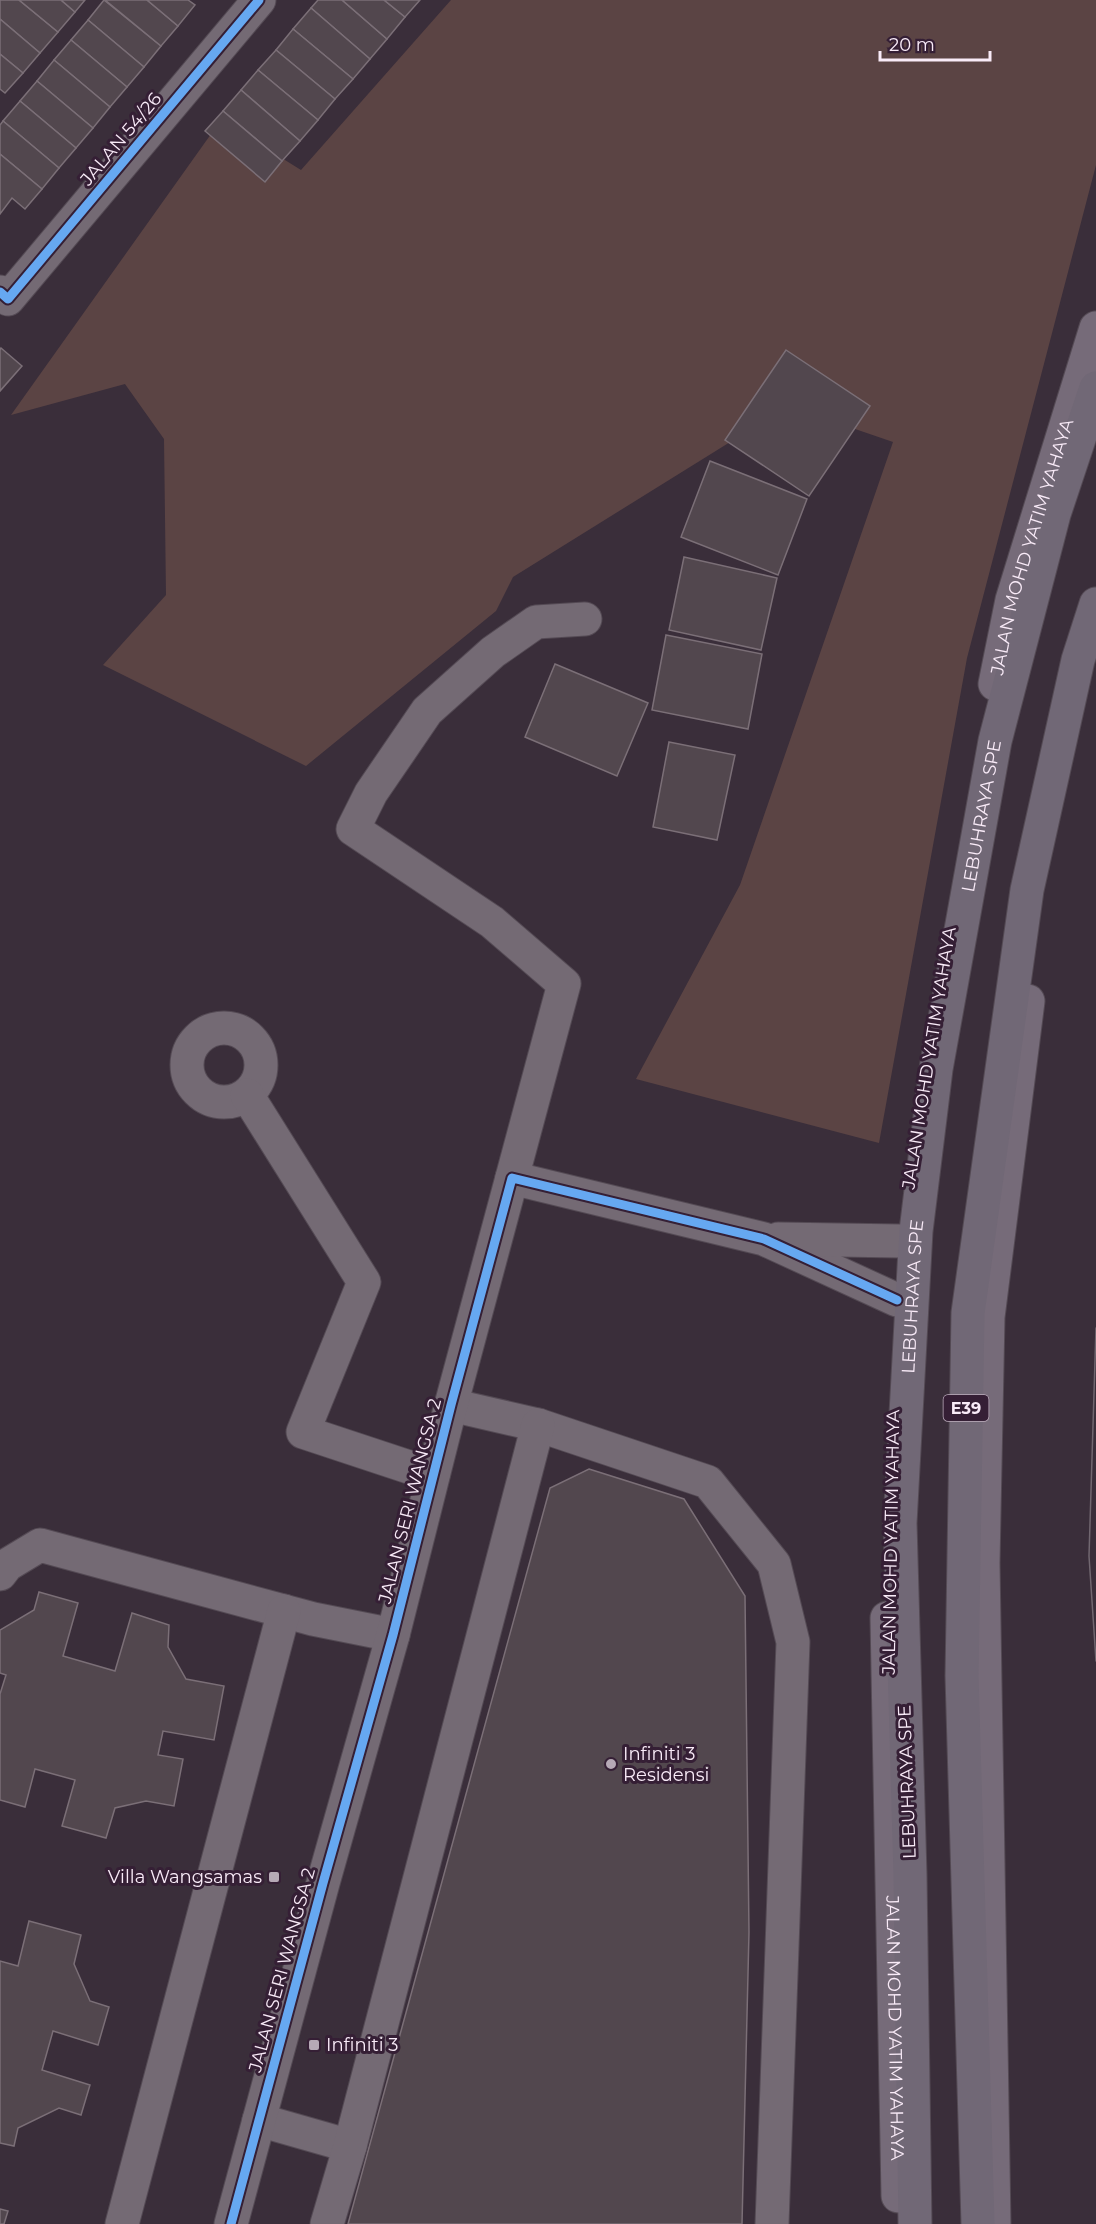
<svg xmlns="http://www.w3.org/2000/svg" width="1096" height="2224" font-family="Montserrat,sans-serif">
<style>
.green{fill:#5b4444}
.building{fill:#52474e;stroke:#7b6f77;stroke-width:1.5}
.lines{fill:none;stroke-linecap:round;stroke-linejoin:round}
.minor-casing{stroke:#544a54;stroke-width:35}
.major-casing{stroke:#544a54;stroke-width:35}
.highway-casing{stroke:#544a54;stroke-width:35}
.minor{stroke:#746a74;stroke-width:33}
.major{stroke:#766b79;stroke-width:33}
.highway{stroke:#716876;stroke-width:33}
.tram{stroke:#716770;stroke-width:1.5}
.cycleway-casing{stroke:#351f35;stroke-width:13}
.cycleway{stroke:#66a8f1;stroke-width:9}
.poi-dot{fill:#b6a9b6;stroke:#351f35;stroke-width:2}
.labels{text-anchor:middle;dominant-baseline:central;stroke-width:6;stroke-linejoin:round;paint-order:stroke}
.shield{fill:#351f35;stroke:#beaebe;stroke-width:1.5}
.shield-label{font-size:16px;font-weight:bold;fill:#f9ebf8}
.street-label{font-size:18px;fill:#f9ebf8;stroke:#351f35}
.poi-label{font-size:18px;fill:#f9ebf8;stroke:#351f35;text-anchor:start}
</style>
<rect width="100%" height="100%" fill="#3a2e3a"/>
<polygon class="green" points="451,0 1096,0 1096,165 967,658 879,1143 636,1079 740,885 893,442 788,406 513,577 496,611 306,766 103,665 166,595 164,439 125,384 11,415 221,120 301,170"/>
<g class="building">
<polygon points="0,0 19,0 58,32 40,53 0,19"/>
<polygon points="19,0 61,0 75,12 58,32"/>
<polygon points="61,0 85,0 75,12"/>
<polygon points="104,0 161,46 144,67 88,20"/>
<polygon points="105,0 147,0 178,26 161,46"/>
<polygon points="147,0 188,0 195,5 178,26"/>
<polygon points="318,0 342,0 387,39 370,59 311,8"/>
<polygon points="342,0 384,0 405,17 387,39"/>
<polygon points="384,0 420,0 405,17"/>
<polygon points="311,8 370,59 353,79 293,29"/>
<polygon points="0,19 40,53 23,73 0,54"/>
<polygon points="88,20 144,67 127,87 71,40"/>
<polygon points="293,29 353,79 335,99 276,50"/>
<polygon points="71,40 127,87 110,107 54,60"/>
<polygon points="276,50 335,99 318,120 258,70"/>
<polygon points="0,54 23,73 5,93 0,89"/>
<polygon points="54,60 110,107 93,128 37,81"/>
<polygon points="258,70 318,120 300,141 241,90"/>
<polygon points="37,81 93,128 76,148 20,101"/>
<polygon points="241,90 300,141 282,161 223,111"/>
<polygon points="20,101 76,148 59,168 3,121"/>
<polygon points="223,111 282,161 265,182 205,131"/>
<polygon points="3,121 59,168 42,189 0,154 0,125"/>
<polygon points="0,154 42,189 25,209 12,198 0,214"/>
<polygon points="1,348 22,366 0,391 0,350"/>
<polygon points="786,350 870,406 809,496 725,440"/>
<polygon points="710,461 807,499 778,575 681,537"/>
<polygon points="684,557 777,578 761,650 669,630"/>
<polygon points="666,635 762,654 748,729 652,710"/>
<polygon points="555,664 648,703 617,776 525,737"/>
<polygon points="669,742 735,755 717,840 653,827"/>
<polygon points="589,1469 684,1499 745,1596 749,1932 742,2224 348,2224 550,1488"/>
<polygon points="39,1592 78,1603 63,1656 115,1671 132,1613 169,1625 168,1647 186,1679 224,1686 214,1740 163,1731 158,1755 183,1759 174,1806 146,1801 115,1808 106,1838 62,1826 75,1780 35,1769 25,1807 0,1800 0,1694 6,1675 0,1673 0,1630 34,1610"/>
<polygon points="29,1921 81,1935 74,1964 90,2001 109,2007 98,2045 53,2031 42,2070 90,2085 81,2115 59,2108 18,2128 14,2146 0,2143 0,1961 18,1966"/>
<polygon points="0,2209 8,2211 4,2224 0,2224"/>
</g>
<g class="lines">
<defs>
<g id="minor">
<polyline points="0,292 8,299 259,0"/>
<circle cx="224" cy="1065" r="37"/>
<polyline points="247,1095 364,1282 303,1432 433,1475"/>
<polyline points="512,1178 764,1239 897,1300"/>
<polyline points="778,1239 900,1241"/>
<polyline points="451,1405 538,1425 708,1482 774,1564 793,1642 772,2224"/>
<polyline points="0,1574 7,1565 40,1545 313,1619 393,1635"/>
<polyline points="259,2120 350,2146"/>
<polyline points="122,2224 284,1611"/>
<polyline points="231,2224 323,1883 393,1635 451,1405 564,984 492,922 353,829 371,793 427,711 493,652 536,622 585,619"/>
<polyline points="327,2224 350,2146 538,1425"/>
</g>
<g id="major">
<path id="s1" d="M995,684L1012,600L1096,328"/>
<path id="s2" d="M887,1618L898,2196"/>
<polyline points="994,2224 983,1563 988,1317 1028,1001"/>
</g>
<g id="highway">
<path id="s3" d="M915,2224L910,1875L900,1523L916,1231L936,1069L995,741L1054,514L1096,388"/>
<polyline points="978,2224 962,1676 968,1313 1027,890 1078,660 1096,604"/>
</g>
</defs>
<use href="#minor" class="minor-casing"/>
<use href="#major" class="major-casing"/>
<use href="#highway" class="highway-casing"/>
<use href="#minor" class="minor"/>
<use href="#major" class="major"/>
<use href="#highway" class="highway"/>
<polyline class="tram" points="1096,1328 1089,1556 1096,1661"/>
<defs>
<g id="cycleway">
<polyline points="0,292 8,299 259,0"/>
<polyline points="231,2224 323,1883 393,1635 451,1405 512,1178 764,1239 897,1300"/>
</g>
</defs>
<use href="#cycleway" class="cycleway-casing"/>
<use href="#cycleway" class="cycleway"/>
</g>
<g class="poi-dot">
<circle cx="611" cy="1764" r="6"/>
<rect x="268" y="1871" width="12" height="12" rx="3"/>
<rect x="308" y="2039" width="12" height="12" rx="3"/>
</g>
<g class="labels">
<rect class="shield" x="943.5" y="1395" width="45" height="26" rx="4.5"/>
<g class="shield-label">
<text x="966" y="1408">E39</text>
</g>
<g class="street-label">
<text transform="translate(121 139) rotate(-50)">JALAN 54/26</text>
<text stroke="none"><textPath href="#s1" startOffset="142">JALAN MOHD YATIM YAHAYA</textPath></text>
<text stroke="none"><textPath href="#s3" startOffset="1414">LEBUHRAYA SPE</textPath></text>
<text transform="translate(929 1058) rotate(-81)">JALAN MOHD YATIM YAHAYA</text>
<text stroke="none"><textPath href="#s3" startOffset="928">LEBUHRAYA SPE</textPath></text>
<text transform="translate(410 1501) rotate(-76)">JALAN SERI WANGSA 2</text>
<text transform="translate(891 1542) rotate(-89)">JALAN MOHD YATIM YAHAYA</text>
<text transform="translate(907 1782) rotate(-92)">LEBUHRAYA SPE</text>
<text transform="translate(282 1970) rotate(-75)">JALAN SERI WANGSA 2</text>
<text stroke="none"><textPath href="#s2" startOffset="410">JALAN MOHD YATIM YAHAYA</textPath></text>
</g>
<g class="poi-label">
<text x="623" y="1754">Infiniti 3<tspan x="623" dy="21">Residensi</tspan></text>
<text x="262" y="1877" text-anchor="end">Villa Wangsamas</text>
<text x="326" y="2045">Infiniti 3</text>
</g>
</g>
<path d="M880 51v9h110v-9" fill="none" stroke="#f9ebf8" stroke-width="3"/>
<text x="889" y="51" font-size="18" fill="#f9ebf8" stroke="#351f35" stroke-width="4.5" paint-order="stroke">20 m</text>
</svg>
